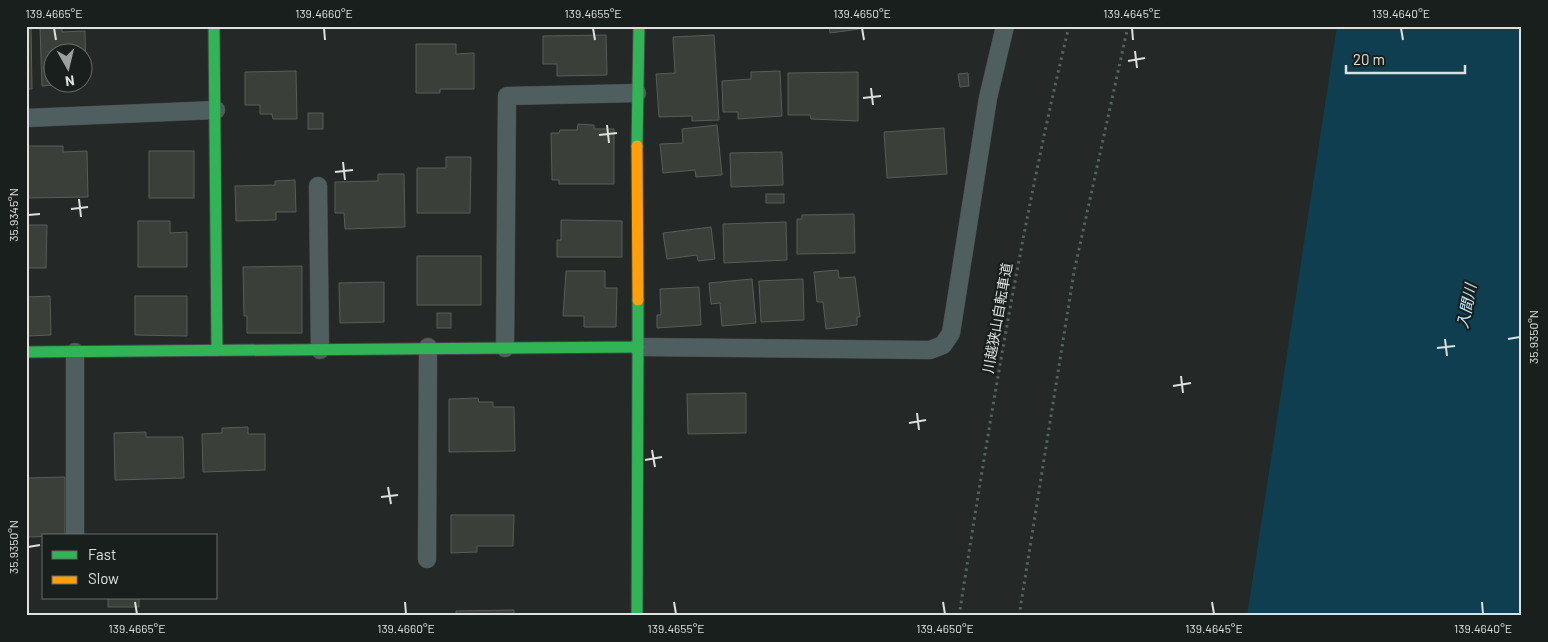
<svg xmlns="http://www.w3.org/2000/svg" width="1548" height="642" font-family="Barlow,'Noto Sans JP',sans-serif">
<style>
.water{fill:#0e3e4f}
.building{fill:#3a4039;stroke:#595c5a}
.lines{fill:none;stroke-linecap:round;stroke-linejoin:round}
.lane-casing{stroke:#424543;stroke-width:19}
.fast-casing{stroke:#424543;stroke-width:13}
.slow-casing{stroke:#424543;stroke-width:13}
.path{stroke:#566161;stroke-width:3;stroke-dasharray:2.5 4;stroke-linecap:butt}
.lane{stroke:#4f5e5e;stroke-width:18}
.fast{stroke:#30b455;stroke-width:11}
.slow{stroke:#ff9f0a;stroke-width:11}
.ticks{fill:none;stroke:#dce0de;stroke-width:2}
.labels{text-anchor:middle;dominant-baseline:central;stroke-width:4.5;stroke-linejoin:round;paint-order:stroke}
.street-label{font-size:14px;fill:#dce0de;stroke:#191f1c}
.water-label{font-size:15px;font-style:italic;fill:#bce9fe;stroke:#191f1c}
.neatline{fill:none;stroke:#dce0de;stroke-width:2}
.ticks-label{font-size:12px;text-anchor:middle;fill:#dce0de}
</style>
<rect width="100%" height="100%" fill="#242826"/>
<polygon class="water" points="1337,26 1522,26 1522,616 1247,616"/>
<g class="building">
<polygon points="26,26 31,26 32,89 26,89"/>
<polygon points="829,26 859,26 859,29 830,33"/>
<polygon points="62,27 62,32 85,31 86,79 82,80 82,52 52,52 54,85 42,86 40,28"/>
<polygon points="606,35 607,75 557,76 557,64 543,64 543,36"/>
<polygon points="714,35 719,120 692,121 692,116 659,117 656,74 675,73 673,37"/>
<polygon points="416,44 456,44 456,54 474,53 474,89 440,89 440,93 416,93"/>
<polygon points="296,71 297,119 273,119 272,114 260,114 260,105 245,105 245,72"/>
<polygon points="780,71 782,116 738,119 738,112 723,112 722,81 751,79 751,72"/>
<polygon points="858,72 858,121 811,119 810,115 788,115 788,73"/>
<polygon points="968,73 969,86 960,87 958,74"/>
<rect x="308" y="113" width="15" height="16"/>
<polygon points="578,124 594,125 594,129 614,129 614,184 559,184 559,180 552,180 551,133 559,133 560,130 577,130"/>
<polygon points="717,125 722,175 696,177 695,170 663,173 660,144 683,143 682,129"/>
<polygon points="944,128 947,174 887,178 884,132"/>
<polygon points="26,146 63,146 63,152 87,151 88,197 26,198"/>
<rect x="149" y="151" width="45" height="47"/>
<polygon points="782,152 783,185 731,187 730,153"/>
<polygon points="446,157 471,157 470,213 417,213 417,168 446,168"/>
<polygon points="378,174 404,174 405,227 345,229 344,213 335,213 335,182 378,181"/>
<polygon points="295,180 296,212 276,212 276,220 236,221 235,186 275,185 275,181"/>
<rect x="766" y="194" width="18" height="9"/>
<polygon points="854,214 855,253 797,254 797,219 802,219 802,215"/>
<polygon points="561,220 622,221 622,257 557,257 557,240 561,240"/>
<polygon points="138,221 170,221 170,233 187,232 187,267 138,267"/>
<polygon points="786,222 787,260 724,263 723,224"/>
<polygon points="26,225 47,225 46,268 26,268"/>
<polygon points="711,227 715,259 698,261 697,255 667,259 663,233"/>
<rect x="417" y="256" width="64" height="49"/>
<polygon points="302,266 302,333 247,333 247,316 244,316 243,267"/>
<polygon points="838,270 839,278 855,277 860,317 857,317 857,325 826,329 823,302 817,302 814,272"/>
<polygon points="566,271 605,271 605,288 617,288 616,327 584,327 584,316 563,316"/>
<polygon points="752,279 756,323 722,326 720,303 711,304 709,283"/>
<polygon points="803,279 804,320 761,322 759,281"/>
<polygon points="384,282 384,322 340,323 339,283"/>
<polygon points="699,287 701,325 657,328 657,315 661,315 660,289"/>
<polygon points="50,296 51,335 26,336 26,297"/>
<polygon points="135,296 187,296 187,336 135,335"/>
<rect x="437" y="313" width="14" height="15"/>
<polygon points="746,393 746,433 688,434 687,394"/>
<polygon points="478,398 479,402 493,402 493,407 514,407 515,451 449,452 449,399"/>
<polygon points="248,427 248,434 265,434 265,470 203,472 202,434 222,433 222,428"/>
<polygon points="146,432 146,437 183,437 184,478 115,480 114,433"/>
<polygon points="65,477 65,536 26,537 26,478"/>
<polygon points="451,515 514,515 513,546 477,546 477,552 451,553"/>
<rect x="108" y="598" width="31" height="9"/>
<polygon points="514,610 514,616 456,616 456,611"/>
</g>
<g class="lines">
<defs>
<g id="lane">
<polyline points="26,118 216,110"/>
<polyline points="318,186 320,350"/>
<polyline points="638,347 930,350 943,345 951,333 988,98 1005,26"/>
<polyline points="505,348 507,96 637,93"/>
<polyline points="75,536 75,352"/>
<polyline points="427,559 428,347"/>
</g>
<g id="fast">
<polyline points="214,26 217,350"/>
<polyline points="637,146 639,26"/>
<polyline points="26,352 638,347 638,300"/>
<polyline points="637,616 638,347"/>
</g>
<polyline id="slow" points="637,146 638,300"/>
</defs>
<use href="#lane" class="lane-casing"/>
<use href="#fast" class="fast-casing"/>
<use href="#slow" class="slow-casing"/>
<g class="path">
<path d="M959,616C990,418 1022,221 1069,26"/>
<polyline points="1019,616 1074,272 1128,26"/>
</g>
<use href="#lane" class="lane"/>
<use href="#fast" class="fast"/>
<use href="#slow" class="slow"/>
</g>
<path class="ticks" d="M54,28L56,40M324,28L325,40M593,28L595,40M862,28L864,40M1132,28L1133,40M1401,28L1403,40M1135,51L1137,68M1128,61L1145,58M871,88L873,105M863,98L881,96M607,125L609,143M599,135L617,133M343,162L345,180M335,172L353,170M79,199L81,217M71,209L88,207M28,215L40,214M1445,339L1447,356M1508,339L1520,337M1437,348L1455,346M1181,376L1183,393M1173,386L1191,383M917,413L919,430M909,423L926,420M652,450L655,467M645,460L662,457M388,487L391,504M381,497L398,495M28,547L40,545M135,602L137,614M405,602L406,614M674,602L676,614M943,602L945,614M1212,602L1214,614M1482,602L1483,614"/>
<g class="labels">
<g class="street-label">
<text transform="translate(997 318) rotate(-80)">川越狭山自転車道</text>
</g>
<g class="water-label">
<text transform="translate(1466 306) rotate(-79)">入間川</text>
</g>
</g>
<rect width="1548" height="642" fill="none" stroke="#191f1c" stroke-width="55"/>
<rect x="42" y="534" width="175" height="65" fill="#191f1c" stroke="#676c6a"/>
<rect x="52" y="551" width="25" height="8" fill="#30b455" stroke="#676c6a"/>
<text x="88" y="560" font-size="15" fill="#dce0de">Fast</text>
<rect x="52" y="576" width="25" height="8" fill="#ff9f0a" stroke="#676c6a"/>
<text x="88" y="584" font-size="15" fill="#dce0de">Slow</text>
<g transform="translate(68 68) rotate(172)"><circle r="24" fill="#191f1c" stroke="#676c6a"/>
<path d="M0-4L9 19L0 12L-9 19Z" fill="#9ca09e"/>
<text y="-8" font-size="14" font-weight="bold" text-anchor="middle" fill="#dce0de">N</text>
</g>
<path d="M1346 65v8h119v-8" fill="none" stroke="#dce0de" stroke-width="2.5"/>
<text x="1353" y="65" font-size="15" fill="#dce0de" stroke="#191f1c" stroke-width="4" paint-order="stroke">20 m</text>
<rect x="28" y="28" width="1492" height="586" class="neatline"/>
<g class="ticks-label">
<text x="54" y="18">139.4665°E</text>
<text x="324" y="18">139.4660°E</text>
<text x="593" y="18">139.4655°E</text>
<text x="862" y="18">139.4650°E</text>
<text x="1132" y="18">139.4645°E</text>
<text x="1401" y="18">139.4640°E</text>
<text transform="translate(14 215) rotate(-90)" y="4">35.9345°N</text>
<text transform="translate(1534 337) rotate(-90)" y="4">35.9350°N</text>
<text transform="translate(14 547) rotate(-90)" y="4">35.9350°N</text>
<text x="137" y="633">139.4665°E</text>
<text x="406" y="633">139.4660°E</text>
<text x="676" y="633">139.4655°E</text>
<text x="945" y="633">139.4650°E</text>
<text x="1214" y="633">139.4645°E</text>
<text x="1483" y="633">139.4640°E</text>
</g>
</svg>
